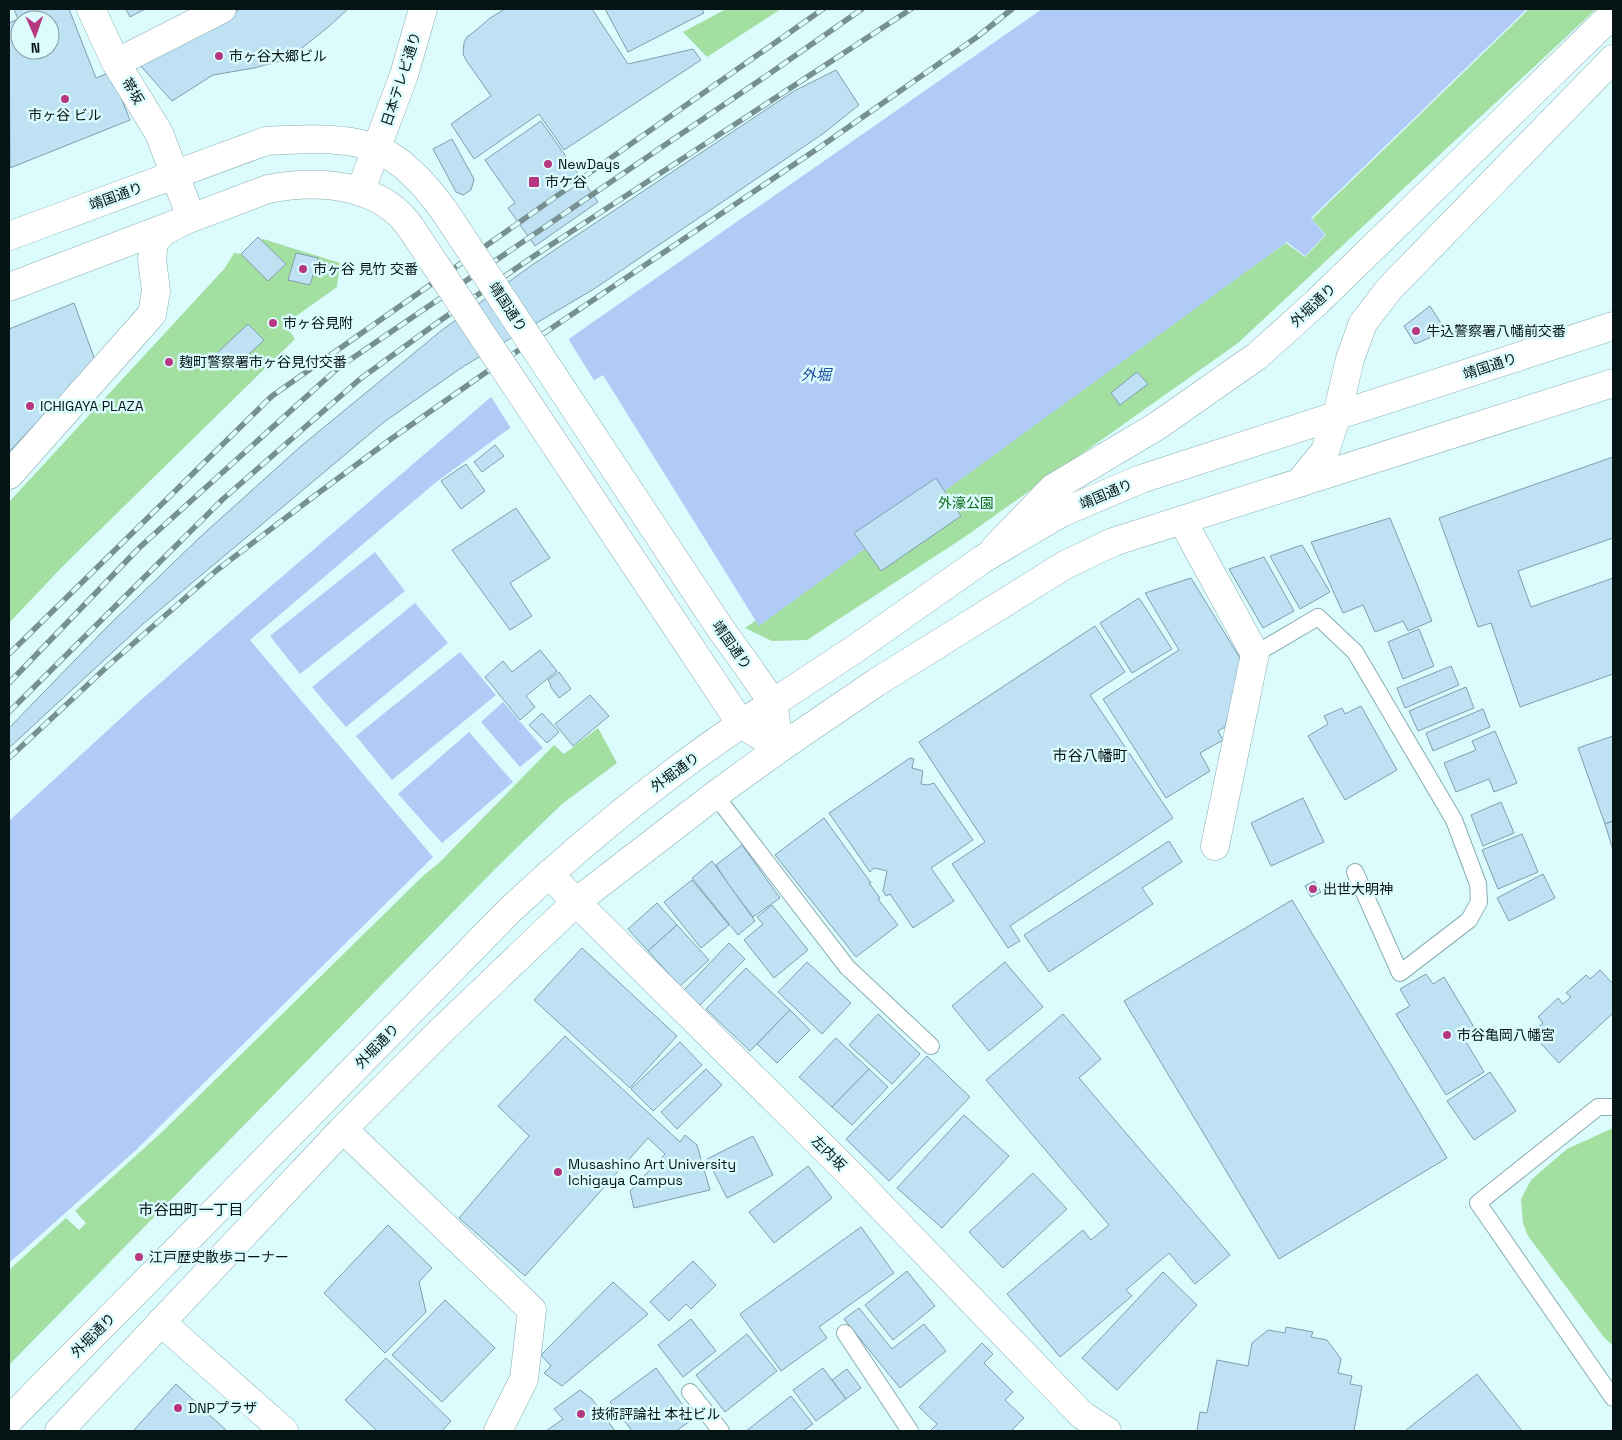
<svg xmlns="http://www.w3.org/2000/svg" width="1622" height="1440" font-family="'Space Grotesk','Noto Sans JP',sans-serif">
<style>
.green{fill:#a2dfa0}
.water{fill:#b1cbf7}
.pier{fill:#dbfbfd}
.building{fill:#bee1f4;stroke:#809eaf;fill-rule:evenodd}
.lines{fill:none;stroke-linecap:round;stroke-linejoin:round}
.service-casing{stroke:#89aeb2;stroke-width:18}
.minor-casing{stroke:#89aeb2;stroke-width:29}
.tertiary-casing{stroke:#89aeb2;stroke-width:29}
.secondary-casing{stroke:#89aeb2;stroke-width:29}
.primary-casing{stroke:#89aeb2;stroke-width:29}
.service{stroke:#fff;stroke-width:16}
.minor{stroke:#fff;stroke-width:28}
.tertiary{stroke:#fff;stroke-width:28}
.secondary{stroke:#fff;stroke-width:28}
.primary{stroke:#fff;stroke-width:28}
.rail-casing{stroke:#778f91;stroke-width:5.5}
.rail{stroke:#dbfbfd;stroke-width:4;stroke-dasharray:11;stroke-linecap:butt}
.primary-bridge-casing{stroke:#89aeb2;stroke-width:29;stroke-linecap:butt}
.primary-bridge{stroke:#fff;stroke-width:28}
.poi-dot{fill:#b73680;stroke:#dbfbfd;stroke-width:2}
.labels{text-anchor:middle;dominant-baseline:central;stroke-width:5;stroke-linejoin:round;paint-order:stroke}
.poi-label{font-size:14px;fill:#061415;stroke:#dbfbfd;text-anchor:start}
.street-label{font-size:14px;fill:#061415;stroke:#dbfbfd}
.park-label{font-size:14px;fill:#0b6b17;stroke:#dbfbfd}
.water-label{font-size:15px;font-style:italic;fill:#1f4c9f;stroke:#dbfbfd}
.neighbourhood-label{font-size:15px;fill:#061415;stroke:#dbfbfd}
</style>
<rect width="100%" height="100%" fill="#dbfbfd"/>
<g class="green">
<polygon points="726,9 781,9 707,57 683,32"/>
<polygon points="1529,9 1596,9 1238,343 966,536 807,640 772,641 745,628 1286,243 1305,257 1326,235 1312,219"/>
<polygon points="263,239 340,263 337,287 285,324 295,339 63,566 9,623 9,502 225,268 234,253 242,254"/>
<polygon points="598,728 617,763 562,804 496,868 9,1365 9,1270 66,1218 79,1230 86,1223 75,1211 162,1132 424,875 439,863 554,745 564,754"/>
<polygon points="1613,1128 1613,1346 1603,1336 1528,1236 1523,1223 1521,1199 1531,1180 1567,1149"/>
</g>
<g class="water">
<polygon points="1042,9 1527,9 1311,218 1325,235 1305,256 1287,242 759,626 603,375 517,423 435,483 250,640 433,857 136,1150 9,1263 9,821 133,707 241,612 491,397 573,336"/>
<polygon points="375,552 405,591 300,674 270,636"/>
<polygon points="415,603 448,643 346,727 312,687"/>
<polygon points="460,652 496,695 392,780 356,736"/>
<polygon points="503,702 543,748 520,767 481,722"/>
<polygon points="469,732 513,782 442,843 398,794"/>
</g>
<polygon class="pier" points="567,337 595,382 512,430 490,395"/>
<g class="building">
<path d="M14,9H69L96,78L111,72L130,120L10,168L9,23L18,19ZM20,20H50V50H20Z"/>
<polygon points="126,9 145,9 130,17"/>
<polygon points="240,9 348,9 327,28 298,51 277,62 254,68 213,75 172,101 138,63"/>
<polygon points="505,9 592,9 628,64 693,49 701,60 564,150 539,114 474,159 451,124 491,96 466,60 463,54 464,43 467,37 475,31 490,18"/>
<polygon points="605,9 702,9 704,13 628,52"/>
<polygon points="836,70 859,105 824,133 594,289 464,366 384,422 143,624 9,748 9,728 107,627 199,538 300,447 442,330 532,265 794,91"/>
<polygon points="541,121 598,202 535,246 508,208 515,203 485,160"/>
<polygon points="452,139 474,179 471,190 463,195 456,192 433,149"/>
<polygon points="258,237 286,264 268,281 241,254"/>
<polygon points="296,253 318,258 310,285 288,280"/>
<polygon points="74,303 95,360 9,452 9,329"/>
<polygon points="1430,306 1446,331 1415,344 1404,326"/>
<polygon points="248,324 264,340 231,371 215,355"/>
<polygon points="1137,372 1148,384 1120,405 1111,393"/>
<polygon points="495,445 504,456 482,472 474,462"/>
<polygon points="1613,457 1613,538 1518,571 1531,607 1613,578 1613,674 1520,707 1491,623 1478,627 1439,518"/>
<polygon points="466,464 485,491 461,509 441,481"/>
<polygon points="936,478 961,516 881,571 854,533"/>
<polygon points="516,508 550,558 510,583 532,616 510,630 452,550"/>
<polygon points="1390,518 1432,621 1408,631 1403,621 1375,632 1363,605 1343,613 1311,542"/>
<polygon points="1302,545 1330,592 1300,609 1270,556"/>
<polygon points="1264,557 1294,611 1263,628 1229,569"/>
<polygon points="1191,578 1243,663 1225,727 1218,731 1223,740 1200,753 1210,771 1166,798 1103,699 1179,650 1145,593"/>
<polygon points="1139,598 1172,649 1132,673 1100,623"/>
<polygon points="1095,626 1125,672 1090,695 1173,818 1010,926 1020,941 1008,948 952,864 985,842 919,742"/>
<polygon points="1419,629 1434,666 1403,679 1388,642"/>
<polygon points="540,650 557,671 526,696 535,707 520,720 485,677 503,661 512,672"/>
<polygon points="1451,666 1459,685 1405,708 1397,688"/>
<polygon points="559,672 571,689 559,698 550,686 551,685 548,680"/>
<polygon points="1466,687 1474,708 1418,731 1409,711"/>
<polygon points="590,695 609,716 573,746 555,724"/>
<polygon points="1361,706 1397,770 1345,800 1308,736 1328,724 1324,716 1342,708 1345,714"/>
<polygon points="1483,709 1490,727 1433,751 1426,733"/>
<polygon points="542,713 559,732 547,743 529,725"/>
<polygon points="1495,731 1517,783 1494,792 1489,779 1456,792 1444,763 1476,750 1472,741"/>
<polygon points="1613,736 1613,821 1605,824 1578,748"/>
<polygon points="910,758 914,759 912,768 923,771 921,784 928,785 934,783 973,840 931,868 954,901 913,928 890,894 886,896 883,891 887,871 874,868 870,872 829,813"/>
<polygon points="1303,798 1324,842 1271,866 1251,823"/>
<polygon points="1501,802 1514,833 1483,846 1471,815"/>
<polygon points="824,818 871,883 869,883 880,898 878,899 898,925 856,957 775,855"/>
<polygon points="1613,821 1613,850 1605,824"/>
<polygon points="1522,834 1538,872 1498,889 1482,850"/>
<polygon points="1169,841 1182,862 1142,888 1153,904 1049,972 1024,935"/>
<polygon points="742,845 780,898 753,917 728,884 716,865"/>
<polygon points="712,861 755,921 738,935 692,878"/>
<polygon points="1543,874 1555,898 1509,921 1497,898"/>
<polygon points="692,880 729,925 701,948 664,902"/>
<polygon points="1314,881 1321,892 1311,897 1305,886"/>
<polygon points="1292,900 1447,1158 1279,1259 1124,1001"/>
<polygon points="657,903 677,925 648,951 628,929"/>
<polygon points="772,905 808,950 774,978 744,940 763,924 757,917"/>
<polygon points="677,925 709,960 680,986 648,951"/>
<polygon points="729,943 745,959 700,1005 684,990"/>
<polygon points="582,948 677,1036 630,1088 534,1000"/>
<polygon points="807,962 851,1003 822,1034 778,992"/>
<polygon points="1005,962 1043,1007 989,1051 952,1006"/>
<polygon points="746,968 790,1010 750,1051 706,1009"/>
<polygon points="1600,970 1613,984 1613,1013 1559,1063 1531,1033 1543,1023 1538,1017 1558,998 1563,1004 1571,997 1566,993 1586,975 1590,979"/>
<polygon points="1426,974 1433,984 1444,977 1477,1032 1465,1040 1484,1072 1446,1095 1396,1014 1410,1006 1400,989"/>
<polygon points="790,1010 810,1030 777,1063 757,1044"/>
<polygon points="878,1014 920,1054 892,1084 849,1045"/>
<polygon points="1063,1014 1101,1059 1079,1078 1230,1255 1195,1284 1169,1253 1126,1290 1132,1296 1060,1357 1007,1294 1083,1230 1091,1240 1109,1225 986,1080"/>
<polygon points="565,1036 680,1142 685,1135 697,1145 710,1190 634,1208 630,1191 665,1154 648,1138 525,1276 459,1218 529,1136 498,1106"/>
<polygon points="836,1038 869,1069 832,1107 799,1077"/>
<polygon points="680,1042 702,1065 653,1111 631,1089"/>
<polygon points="927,1056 970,1097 889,1181 846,1139"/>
<polygon points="706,1069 722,1085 677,1129 661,1112"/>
<polygon points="869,1069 888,1087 852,1125 832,1107"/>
<polygon points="1490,1072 1516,1111 1474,1140 1447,1101"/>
<polygon points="964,1115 1009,1156 942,1228 897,1188"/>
<polygon points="753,1136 773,1175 727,1198 707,1159"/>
<polygon points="808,1166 832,1198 774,1243 749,1212"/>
<polygon points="1033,1173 1067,1209 1003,1268 969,1232"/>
<polygon points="388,1225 432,1268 419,1282 426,1312 385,1353 324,1293"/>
<polygon points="861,1227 894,1273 819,1327 827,1338 781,1371 740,1314"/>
<polygon points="693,1261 716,1285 691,1309 686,1304 669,1321 650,1302"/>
<polygon points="907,1271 935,1306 893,1340 865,1305"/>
<polygon points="1163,1272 1197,1305 1117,1390 1082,1358"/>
<polygon points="613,1282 648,1314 562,1386 544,1373 551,1366 541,1355"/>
<polygon points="445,1300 495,1348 442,1402 392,1355"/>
<polygon points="859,1308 892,1349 924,1324 946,1351 900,1388 844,1319"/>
<polygon points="691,1319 716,1351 683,1377 658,1345"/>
<polygon points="1286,1327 1313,1332 1311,1337 1327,1340 1341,1359 1338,1373 1352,1376 1350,1384 1362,1386 1354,1431 1197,1431 1200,1412 1207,1413 1217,1360 1248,1366 1252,1343 1268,1330 1285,1333"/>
<polygon points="747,1334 777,1371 725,1412 696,1375"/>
<polygon points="982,1343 993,1354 984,1363 1013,1392 1005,1400 1024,1418 1011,1431 930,1431 937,1424 919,1407"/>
<polygon points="386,1358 451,1421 442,1431 377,1431 345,1400"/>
<polygon points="656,1368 693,1419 676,1431 632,1431 610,1402"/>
<polygon points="823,1368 846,1399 816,1421 793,1390"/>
<polygon points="847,1369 861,1388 846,1399 832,1380"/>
<polygon points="1477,1374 1522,1431 1405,1431"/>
<polygon points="176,1384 227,1431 133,1431"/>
<polygon points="580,1390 592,1399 615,1431 546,1431 563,1419 554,1409"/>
<polygon points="791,1396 813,1424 803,1431 746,1431"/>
</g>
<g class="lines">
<defs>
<g id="service">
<polyline points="1255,654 1318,617 1355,652 1454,820 1478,884 1479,902 1469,920 1400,973 1355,872"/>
<polyline points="715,795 847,967 931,1046"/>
<polyline points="1613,1107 1598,1107 1478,1203 1613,1398"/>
<polyline points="845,1333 910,1431"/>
<polyline points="690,1392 721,1431"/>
</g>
<g id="minor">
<polyline points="116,63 222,9"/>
<polyline points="9,475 152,314 156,291 152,259 154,242 164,231 191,217 159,133 116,63 91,9"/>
<polyline points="1182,520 1255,654 1215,846"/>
<polyline points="549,874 576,902 849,1173 1082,1415 1107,1431"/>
<polyline points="343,1129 532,1310 524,1379 498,1431"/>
</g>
<g id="tertiary">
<polyline points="360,192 404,75 423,9"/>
<polyline points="161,1322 284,1431"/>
</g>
<g id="secondary">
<polyline points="1299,483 1325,451 1337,415 1350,359 1363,323 1390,288 1613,59"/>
<polyline points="995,548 1053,488 1157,426 1257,356 1317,302 1613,14"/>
<path d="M9,1420L174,1253L511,909C593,833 679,763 773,703L780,748L715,795L576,902L443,1029L343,1129L59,1431"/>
</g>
<g id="primary">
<path d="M9,236L266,141C298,139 348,136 377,149C405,161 428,188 445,212"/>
<path d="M9,287L268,189C318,179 383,183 413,231"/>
<polyline points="741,657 773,703 855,649 983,559 1061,513 1141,479 1613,326"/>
<polyline points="712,680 741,724 780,748 877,682 1065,565 1113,542 1613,383"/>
</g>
</defs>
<use href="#service" class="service-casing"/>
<use href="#minor" class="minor-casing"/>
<use href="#tertiary" class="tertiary-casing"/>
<use href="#secondary" class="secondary-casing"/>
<use href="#primary" class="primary-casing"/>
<use href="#service" class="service"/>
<use href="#minor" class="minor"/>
<use href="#tertiary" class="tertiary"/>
<use href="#secondary" class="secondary"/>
<use href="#primary" class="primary"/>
<defs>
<g id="rail">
<polyline points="9,654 272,396 823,9"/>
<polyline points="9,683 140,547 338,368 769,74 862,9"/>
<polyline points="9,712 223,499 360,379 441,320 537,254 911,9"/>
<polyline points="9,758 110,664 217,570 317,494 391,439 485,373 820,147 977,37 1012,9"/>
</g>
</defs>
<use href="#rail" class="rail-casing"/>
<use href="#rail" class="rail"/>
<defs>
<g id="primary-bridge">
<polyline points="445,212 720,628 741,657"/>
<polyline points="413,231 712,680"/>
</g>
</defs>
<use href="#primary-bridge" class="primary-bridge-casing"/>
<use href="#primary-bridge" class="primary-bridge"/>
</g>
<g class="poi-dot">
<circle cx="219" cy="56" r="5"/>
<circle cx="65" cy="99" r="5"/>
<circle cx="548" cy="164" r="5"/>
<rect x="528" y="176" width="12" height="12" rx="2.5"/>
<circle cx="303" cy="269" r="5"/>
<circle cx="273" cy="323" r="5"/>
<circle cx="1416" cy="331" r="5"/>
<circle cx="169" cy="362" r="5"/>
<circle cx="30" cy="406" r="5"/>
<circle cx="1313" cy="889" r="5"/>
<circle cx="1447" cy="1035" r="5"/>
<circle cx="558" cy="1172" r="5"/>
<circle cx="139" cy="1257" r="5"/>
<circle cx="178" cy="1408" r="5"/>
<circle cx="581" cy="1414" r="5"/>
</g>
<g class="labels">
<g class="poi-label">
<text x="229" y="56">市ヶ谷大郷ビル</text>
<text x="65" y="115" text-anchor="middle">市ヶ谷 ビル</text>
<text x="558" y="164">NewDays</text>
<text x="545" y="182">市ケ谷</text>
<text x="313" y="269">市ヶ谷 見竹 交番</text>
<text x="283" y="323">市ヶ谷見附</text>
<text x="1426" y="331">牛込警察署八幡前交番</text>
<text x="179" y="362">麹町警察署市ヶ谷見付交番</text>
<text x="40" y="406">ICHIGAYA PLAZA</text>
<text x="1323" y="889">出世大明神</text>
<text x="1457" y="1035">市谷亀岡八幡宮</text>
<text x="568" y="1164">Musashino Art University<tspan x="568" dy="16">Ichigaya Campus</tspan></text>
<text x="149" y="1257">江戸歴史散歩コーナー</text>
<text x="188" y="1408">DNPプラザ</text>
<text x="591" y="1414">技術評論社 本社ビル</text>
</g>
<g class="street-label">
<text transform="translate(401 79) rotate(-72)">日本テレビ通り</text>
<text transform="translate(133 91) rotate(59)">帯坂</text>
<text transform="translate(116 196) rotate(-20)">靖国通り</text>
<text transform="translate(1313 305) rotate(-43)">外堀通り</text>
<text transform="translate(508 307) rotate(57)">靖国通り</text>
<text transform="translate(1490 366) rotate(-18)">靖国通り</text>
<text transform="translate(1106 494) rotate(-23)">靖国通り</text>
<text transform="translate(732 645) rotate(55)">靖国通り</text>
<text transform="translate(675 772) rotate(-36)">外堀通り</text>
<text transform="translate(377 1046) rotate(-46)">外堀通り</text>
<text transform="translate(829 1153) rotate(45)">左内坂</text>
<text transform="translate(93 1335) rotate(-45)">外堀通り</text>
</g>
<g class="park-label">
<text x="966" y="503">外濠公園</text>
</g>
<g class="water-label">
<text x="816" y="374">外堀</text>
</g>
<g class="neighbourhood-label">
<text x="1090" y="755">市谷八幡町</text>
<text x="191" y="1209">市谷田町一丁目</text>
</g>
</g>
<rect width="1622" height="1440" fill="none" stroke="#061415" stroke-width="20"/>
<g transform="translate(35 35) rotate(178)"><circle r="24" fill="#dbfbfd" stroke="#869fa0"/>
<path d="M0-4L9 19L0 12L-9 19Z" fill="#b73680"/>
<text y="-8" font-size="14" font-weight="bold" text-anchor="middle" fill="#061415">N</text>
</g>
</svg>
